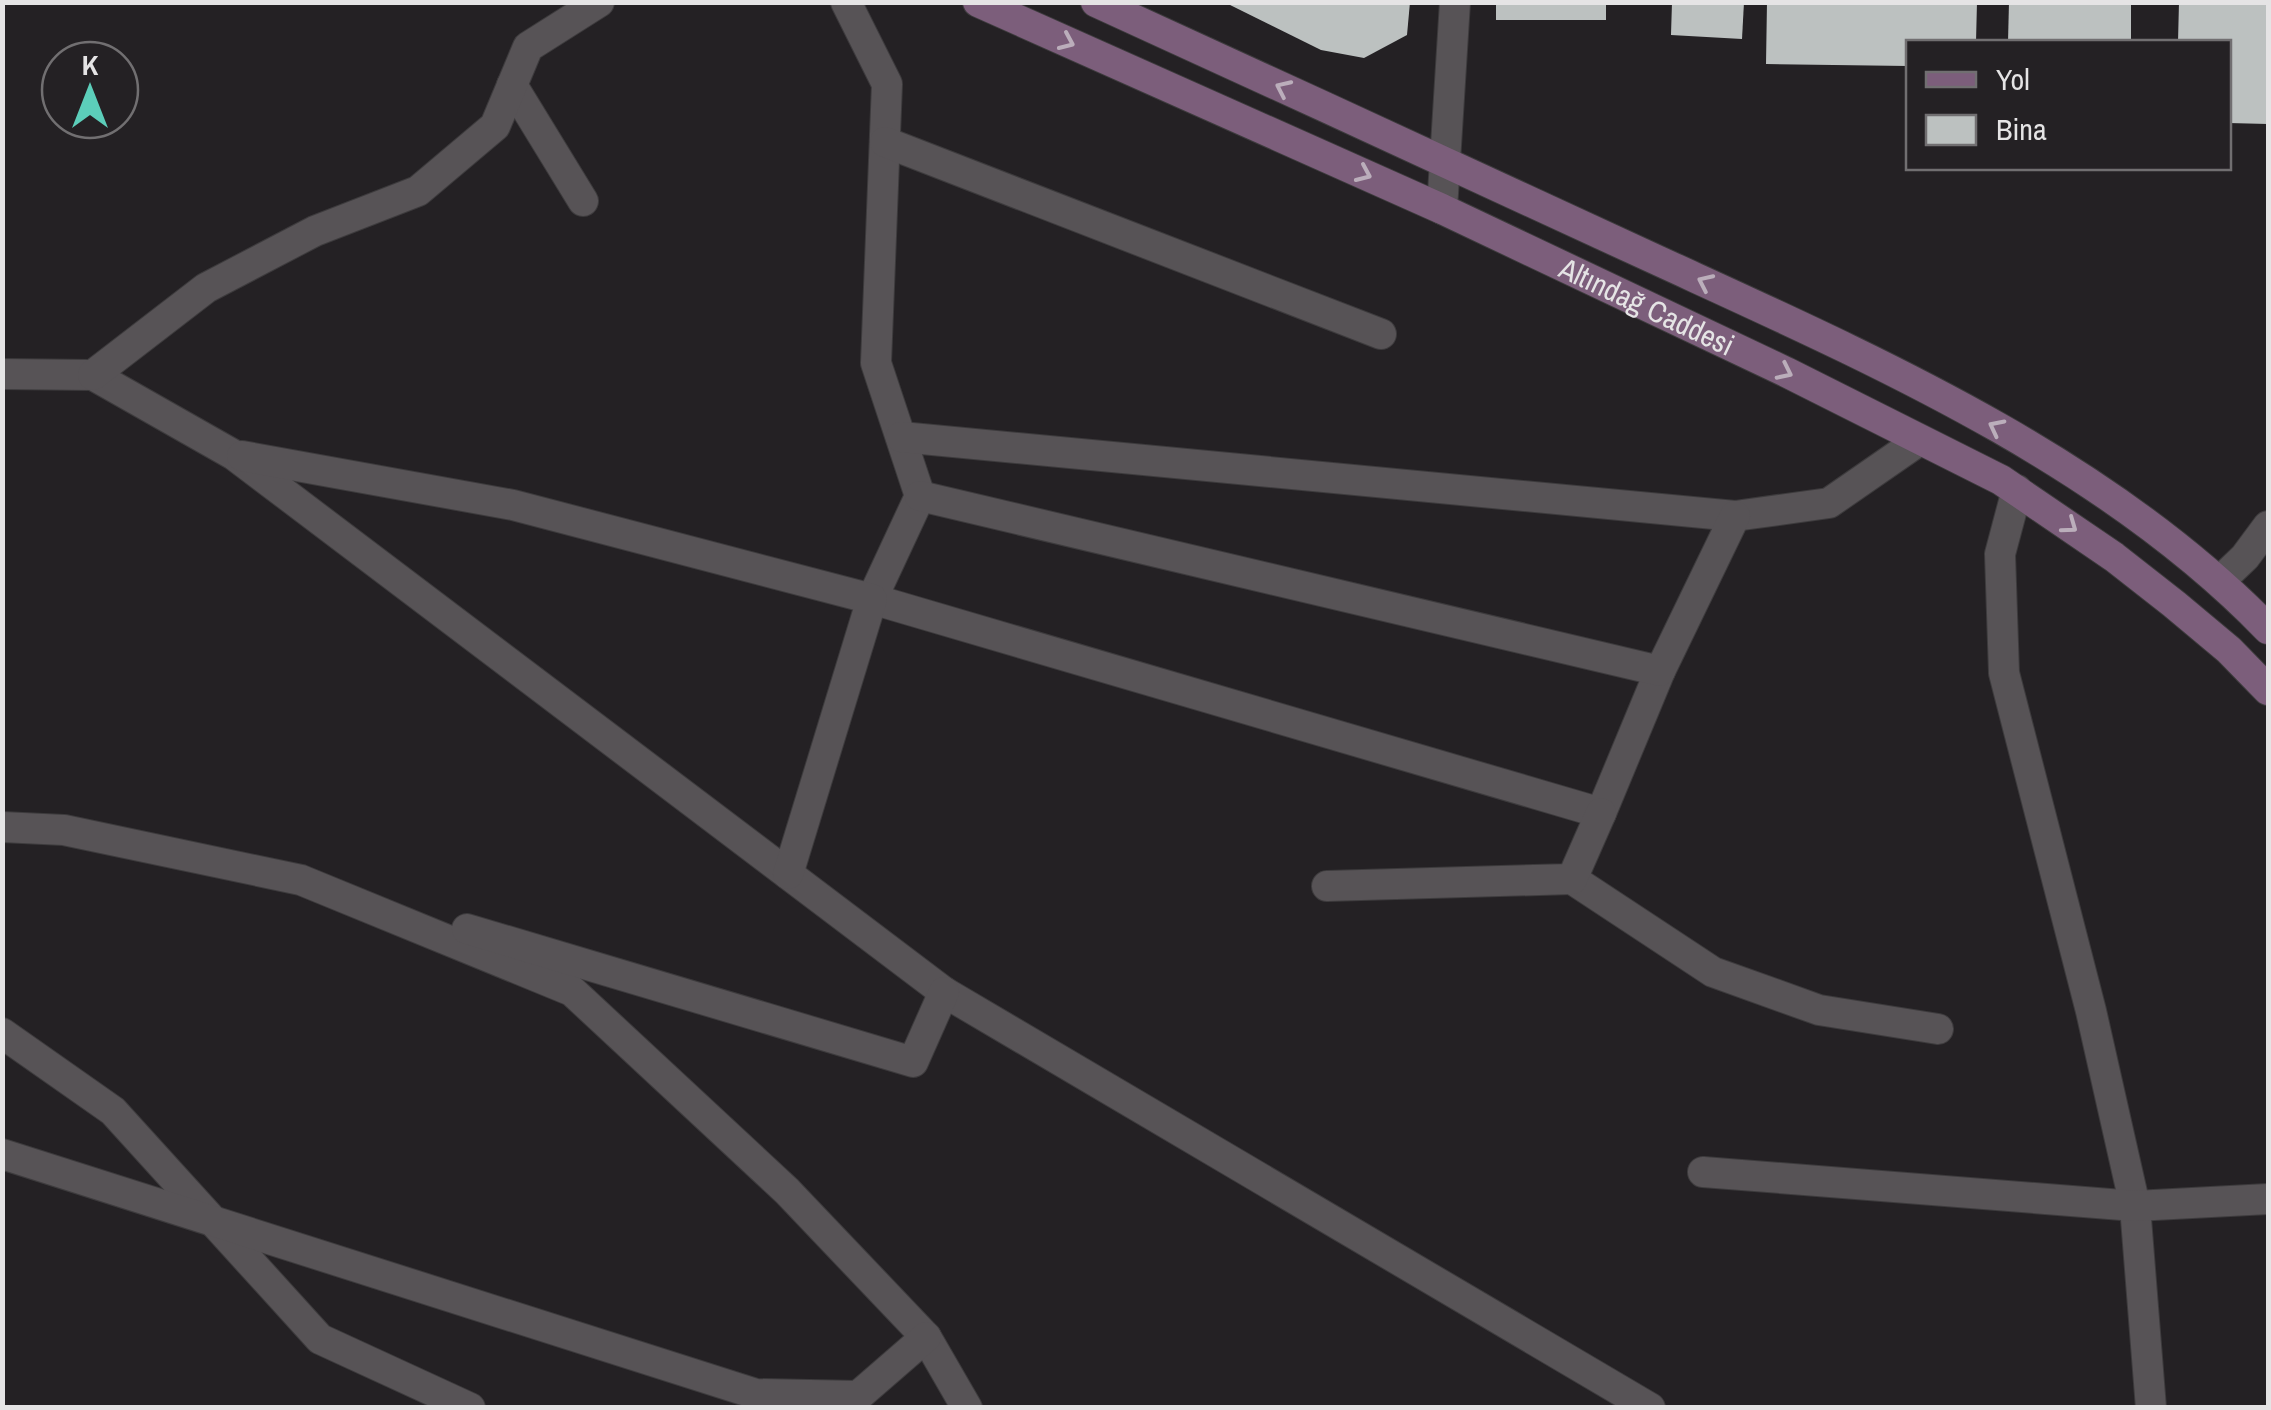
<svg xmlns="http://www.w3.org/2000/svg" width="2271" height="1410" font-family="'Archivo Narrow',sans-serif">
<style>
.building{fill:#bcc1c0}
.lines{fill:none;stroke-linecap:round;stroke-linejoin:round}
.minor-casing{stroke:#3d3b3d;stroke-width:32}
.tertiary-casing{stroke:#3d3b3d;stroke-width:32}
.secondary-casing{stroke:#3d3b3d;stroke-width:32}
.minor{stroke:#575356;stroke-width:30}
.tertiary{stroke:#575356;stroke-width:30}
.secondary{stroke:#7c5e7b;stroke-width:30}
.oneway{stroke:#bbaebb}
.labels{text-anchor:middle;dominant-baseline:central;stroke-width:10;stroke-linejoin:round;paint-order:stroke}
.street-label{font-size:30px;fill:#e5e4e5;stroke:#242124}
</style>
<rect width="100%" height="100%" fill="#242124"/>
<g class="building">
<polygon points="1224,2 1410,2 1407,35 1364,58 1321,50"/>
<rect x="1496" y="2" width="110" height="18"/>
<polygon points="1672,2 1744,2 1742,39 1671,35"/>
<polygon points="1767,2 1977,2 1976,42 1908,42 1908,66 1766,64"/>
<polygon points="2009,2 2131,2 2131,42 2008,42"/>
<polygon points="2179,2 2268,2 2268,124 2228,123 2228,42 2178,42"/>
</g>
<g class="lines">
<defs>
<g id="minor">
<polyline points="846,2 887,84 876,363 920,496 872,599 1601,813 1660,671"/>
<polyline points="512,85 583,201"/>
<polyline points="885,142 1381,334"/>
<polyline points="1442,209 1455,2"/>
<polyline points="2,374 93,375 234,455 944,992 1650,1408"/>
<polyline points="93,375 206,288 315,231 418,191 495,126 528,47 599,2"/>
<polyline points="901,437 1735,516 1829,503 1920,440"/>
<polyline points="242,456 513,505 872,599 788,874"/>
<polyline points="2017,490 2000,554 2004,673 2091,1011 2135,1206 2151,1408"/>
<polyline points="920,496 1660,671 1735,516"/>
<polyline points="2,827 64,830 301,880 572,991 787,1191 926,1337 967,1408"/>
<polyline points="1572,879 1713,972 1819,1010 1938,1029"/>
<polyline points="1327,886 1572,879 1601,813"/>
<polyline points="467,929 913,1062 944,992"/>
<polyline points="2,1033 113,1111 320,1339 470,1408"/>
<polyline points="2,1154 756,1394 858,1396 926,1337"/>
<polyline points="1703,1172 2135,1206 2268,1199"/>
</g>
<polyline id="tertiary" points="2221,580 2245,557 2268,526"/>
<g id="secondary">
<path id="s1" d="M978,2L1442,209L1786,372L2001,480L2114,557L2174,604L2229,650L2268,690"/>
<path d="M1096,2C1284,88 1471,174 1659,261C1870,358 2105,460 2268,629"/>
</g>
</defs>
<use href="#minor" class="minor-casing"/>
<use href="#tertiary" class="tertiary-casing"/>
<use href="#secondary" class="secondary-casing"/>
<use href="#minor" class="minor"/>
<use href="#tertiary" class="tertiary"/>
<use href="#secondary" class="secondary"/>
</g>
<defs><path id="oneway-chevron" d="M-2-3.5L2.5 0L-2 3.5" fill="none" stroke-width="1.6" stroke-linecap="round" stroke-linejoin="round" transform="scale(2.5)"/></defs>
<g class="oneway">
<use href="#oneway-chevron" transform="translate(1067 42) rotate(24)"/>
<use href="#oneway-chevron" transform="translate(1283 88) rotate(-155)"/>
<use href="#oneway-chevron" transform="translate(1364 174) rotate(24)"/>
<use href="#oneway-chevron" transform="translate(1705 282) rotate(-155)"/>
<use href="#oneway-chevron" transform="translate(1785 372) rotate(26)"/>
<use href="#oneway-chevron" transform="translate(1996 427) rotate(-153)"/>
<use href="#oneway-chevron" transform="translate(2070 526) rotate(36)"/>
</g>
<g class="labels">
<g class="street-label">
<text stroke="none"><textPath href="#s1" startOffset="735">Altındağ Caddesi</textPath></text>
</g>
</g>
<rect width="2271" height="1410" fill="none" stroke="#e5e4e5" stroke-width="10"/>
<rect x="1906" y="40" width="325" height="130" fill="#242124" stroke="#716f71" stroke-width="2.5"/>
<rect x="1926" y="72" width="50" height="15" fill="#7c5e7b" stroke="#716f71" stroke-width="2.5"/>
<text x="1996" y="90" font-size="30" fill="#e5e4e5">Yol</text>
<rect x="1926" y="115" width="50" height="30" fill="#bcc1c0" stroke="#716f71" stroke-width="2.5"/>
<text x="1996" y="140" font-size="30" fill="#e5e4e5">Bina</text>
<g transform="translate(90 90)"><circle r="48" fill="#242124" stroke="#716f71" stroke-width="2.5"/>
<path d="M0-8L18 38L0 25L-18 38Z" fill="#5cceba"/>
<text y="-15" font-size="28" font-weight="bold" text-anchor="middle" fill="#e5e4e5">K</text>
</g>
</svg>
